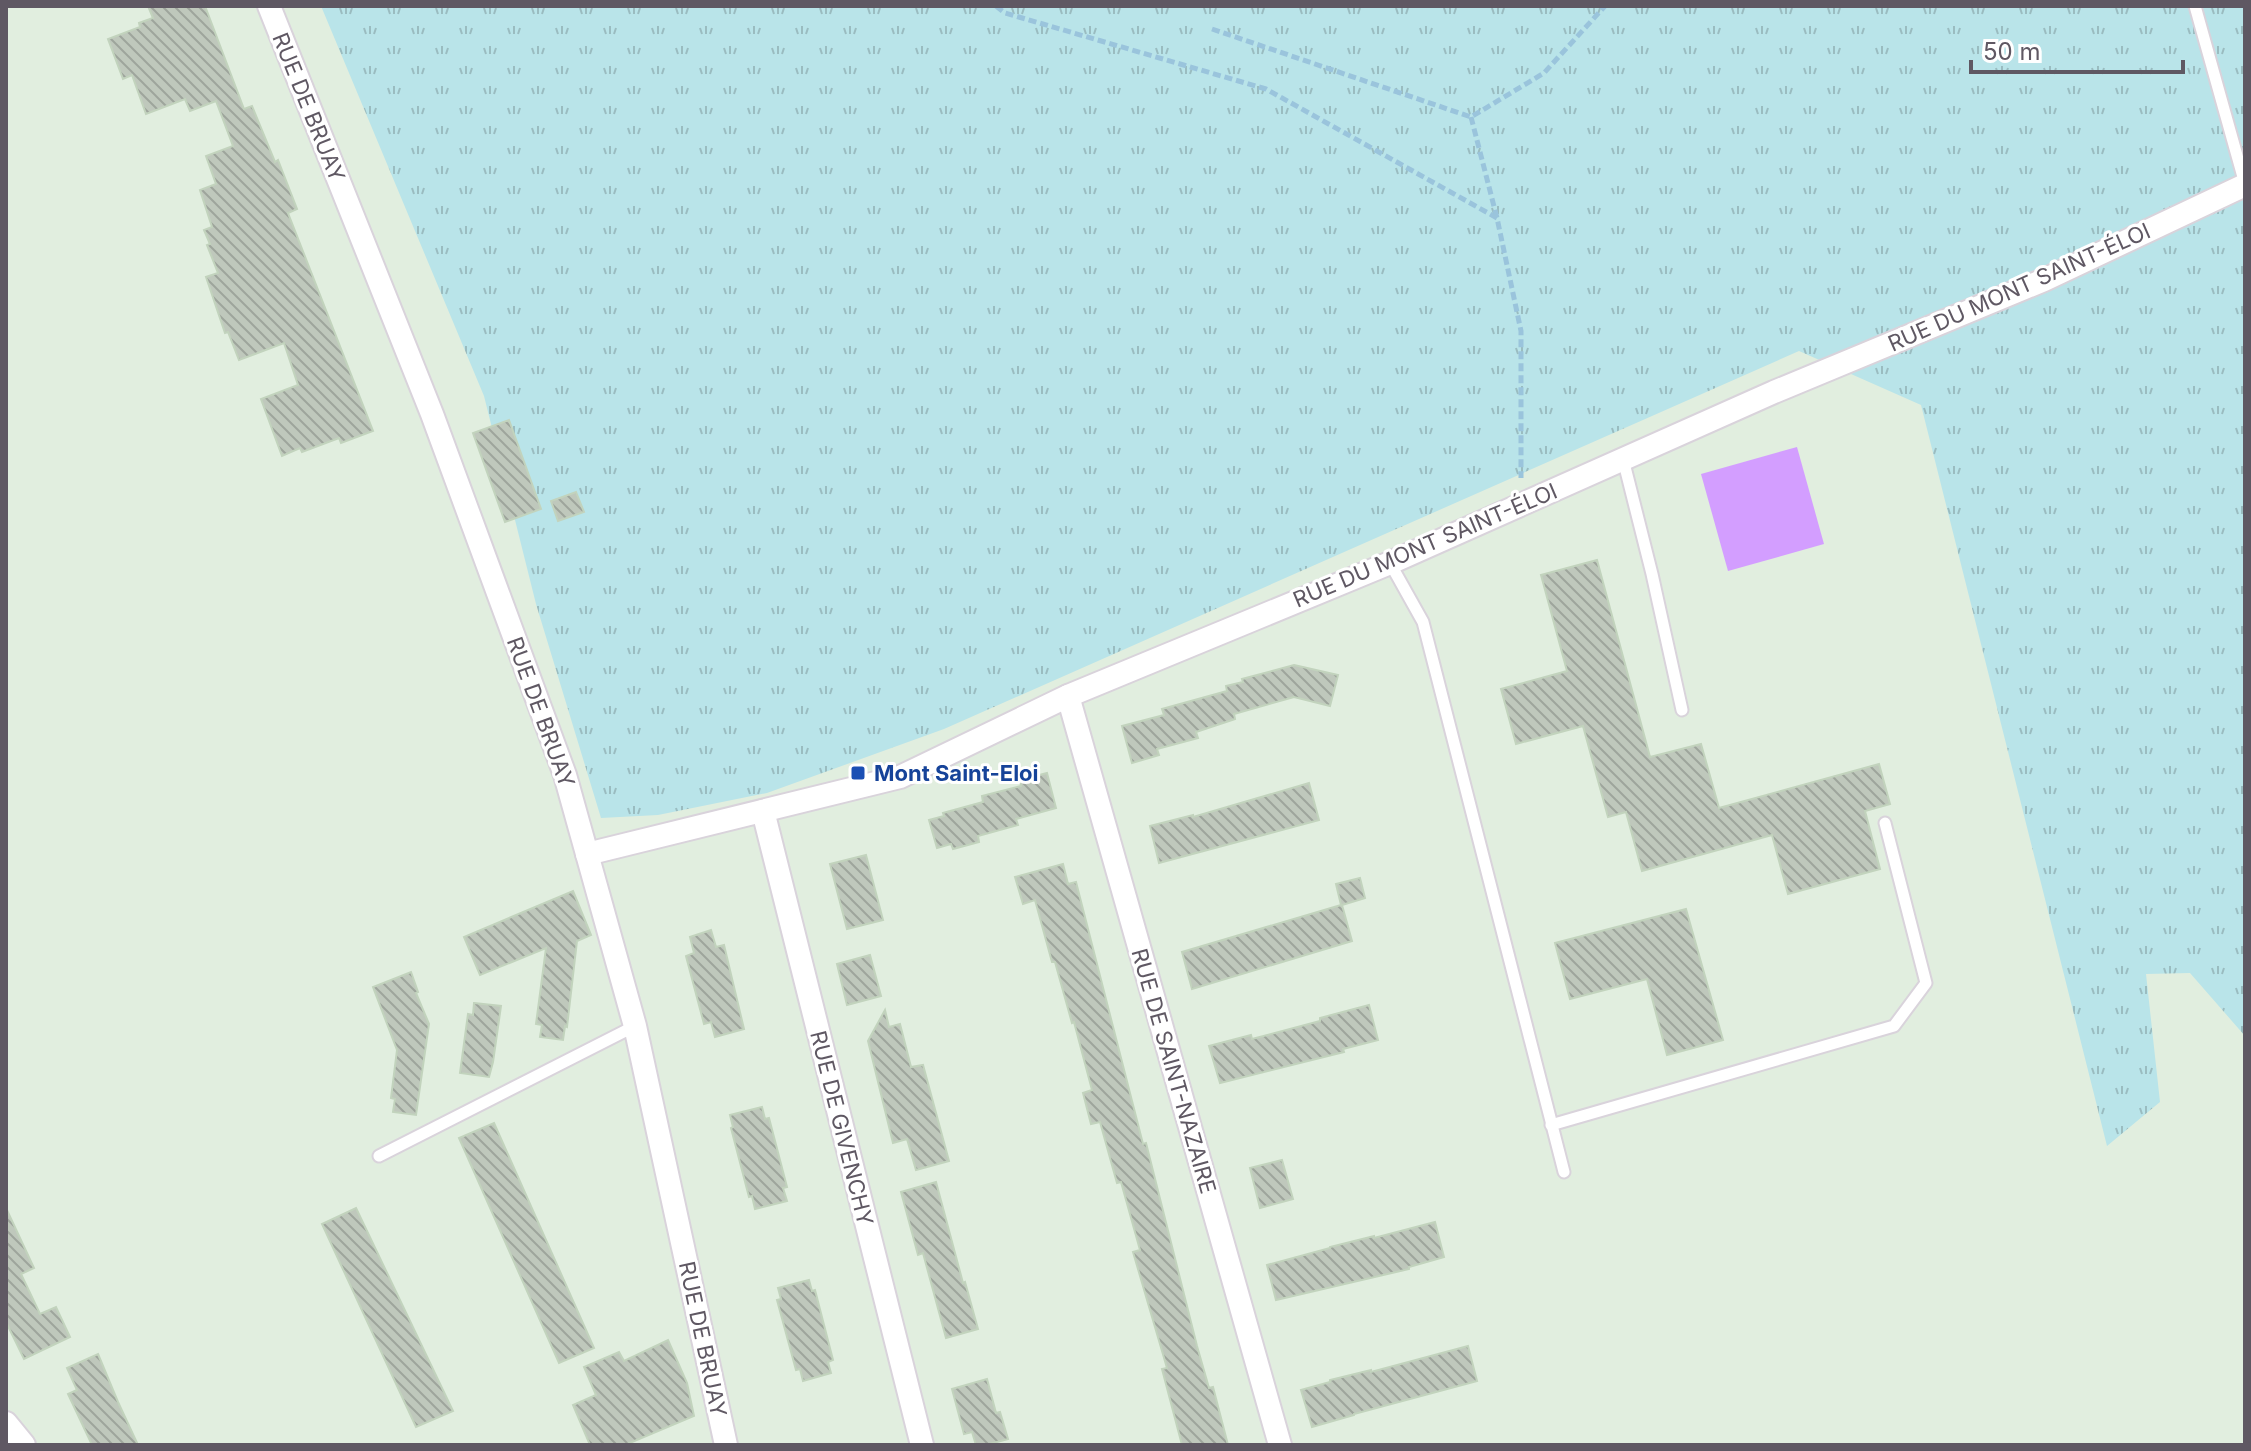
<svg xmlns="http://www.w3.org/2000/svg" width="2251" height="1451" font-family="Inter,sans-serif">
<style>
.grass{fill:url(#grass-tufts)}
.water{fill:#d39eff}
.building{fill:url(#building-back-hatch);stroke:#c2d3bd;stroke-width:2}
.lines{fill:none;stroke-linecap:round;stroke-linejoin:round}
.service-casing{stroke:#d9d3db;stroke-width:15}
.minor-casing{stroke:#d9d3db;stroke-width:26}
.path{stroke:#9ac4dc;stroke-width:5;stroke-dasharray:8 4;stroke-linecap:butt}
.service{stroke:#fff;stroke-width:11}
.minor{stroke:#fff;stroke-width:22}
.transit-dot{fill:#1a4fb4;stroke:#fff;stroke-width:3}
.labels{text-anchor:middle;dominant-baseline:central;stroke-width:6;stroke-linejoin:round;paint-order:stroke}
.street-label{font-size:22px;fill:#5f5863;stroke:#fff}
.transit-label{font-size:22px;font-weight:bold;fill:#164399;stroke:#fff;text-anchor:start}
</style>
<defs>
<pattern id="grass-tufts" width="24" height="20" patternUnits="userSpaceOnUse" patternTransform="scale(2)"><rect width="24" height="20" fill="#b9e4e9"/><path d="M3 7l-1-3M5 7V3M7 7l1-3M15 17l-1-3M17 17v-4M19 17l1-3" fill="none" stroke="#9abcc0"/></pattern>
<pattern id="building-back-hatch" width="6" height="6" patternUnits="userSpaceOnUse" patternTransform="scale(2)"><rect width="6" height="6" fill="#bfc8bc"/><path d="M-1 5l2 2M0 0l6 6M5-1l2 2" fill="none" stroke="#9ea59c"/></pattern>
</defs>
<rect width="100%" height="100%" fill="#e1eedf"/>
<polygon class="grass" points="321,6 2245,6 2245,1036 2190,973 2146,974 2160,1102 2107,1146 1921,405 1799,351 944,729 767,793 658,815 601,818 536,604 484,396"/>
<polygon class="water" points="1797,447 1824,544 1728,571 1701,474"/>
<g class="building">
<polygon points="148,6 205,6 244,109 252,106 275,162 278,160 297,209 288,213 373,431 341,443 339,438 302,452 300,448 282,456 261,399 298,385 284,343 239,360 228,332 225,333 206,277 218,273 207,245 210,244 204,230 212,227 200,190 216,184 206,156 233,146 216,101 190,111 185,99 146,114 132,75 123,79 108,39 140,27 139,23 153,18"/>
<polygon points="509,420 541,509 505,522 473,433"/>
<polygon points="576,492 584,512 558,521 551,501"/>
<polygon points="1597,560 1650,757 1701,744 1719,808 1879,764 1890,804 1865,811 1880,869 1788,894 1772,835 1642,871 1626,812 1608,817 1583,726 1516,744 1501,689 1567,671 1541,575"/>
<polygon points="1294,665 1338,675 1330,706 1294,697 1234,714 1235,719 1196,732 1198,738 1157,749 1159,755 1132,763 1122,726 1164,715 1162,709 1227,691 1226,686 1243,682 1242,679"/>
<polygon points="1047,773 1056,808 1016,819 1018,825 978,836 979,842 953,849 951,844 937,848 929,820 944,816 943,813 983,802 982,796 1021,786 1020,780"/>
<polygon points="1309,783 1319,820 1159,863 1150,826 1193,815 1193,817"/>
<polygon points="866,855 883,920 847,929 830,864"/>
<polygon points="1063,864 1068,884 1076,882 1143,1144 1146,1143 1197,1346 1209,1388 1213,1387 1228,1445 1182,1445 1162,1369 1167,1368 1133,1252 1140,1250 1121,1182 1117,1183 1100,1122 1091,1124 1083,1093 1092,1090 1074,1022 1072,1023 1055,962 1052,962 1035,900 1023,904 1015,877"/>
<polygon points="1360,878 1365,898 1342,905 1352,941 1192,989 1182,952 1341,905 1336,884"/>
<polygon points="573,891 591,935 577,941 567,1027 565,1026 563,1040 540,1037 542,1025 536,1024 546,948 480,975 464,937"/>
<polygon points="1686,909 1723,1040 1667,1055 1647,979 1570,999 1555,943"/>
<polygon points="711,930 716,947 724,945 744,1029 715,1037 711,1022 704,1024 686,956 694,953 690,937"/>
<polygon points="870,955 881,996 847,1005 837,964"/>
<polygon points="411,972 418,992 416,993 429,1024 416,1115 393,1112 395,1099 391,1098 397,1050 373,987"/>
<polygon points="474,1003 501,1006 493,1062 489,1077 460,1073 468,1014 473,1015"/>
<polygon points="1369,1005 1378,1040 1343,1049 1344,1052 1220,1083 1209,1046 1251,1035 1252,1039 1320,1021 1320,1018"/>
<polygon points="885,1010 889,1027 900,1024 911,1067 923,1065 949,1161 916,1170 907,1139 893,1143 868,1041"/>
<polygon points="762,1107 765,1119 769,1118 787,1187 783,1188 787,1201 755,1209 752,1196 749,1197 731,1128 733,1127 730,1115"/>
<polygon points="494,1123 594,1348 559,1363 459,1138"/>
<polygon points="1282,1160 1293,1199 1260,1208 1250,1168"/>
<polygon points="936,1182 963,1283 965,1282 978,1329 946,1338 923,1253 918,1255 901,1192"/>
<polygon points="6,1208 34,1268 21,1274 40,1314 56,1307 70,1337 24,1359 6,1322"/>
<polygon points="356,1208 453,1411 416,1427 322,1224"/>
<polygon points="1435,1222 1444,1257 1409,1267 1409,1269 1276,1300 1267,1265 1330,1248 1330,1247 1374,1236 1374,1238"/>
<polygon points="809,1280 812,1291 815,1290 833,1360 828,1362 831,1373 803,1381 800,1369 796,1370 777,1300 781,1299 778,1288"/>
<polygon points="668,1340 687,1383 694,1416 625,1445 590,1445 573,1405 596,1395 584,1367 619,1352 624,1361"/>
<polygon points="1468,1346 1477,1381 1354,1414 1354,1415 1312,1427 1301,1390 1330,1382 1330,1380 1371,1370 1371,1372"/>
<polygon points="98,1354 118,1402 138,1445 92,1445 68,1394 77,1390 67,1368"/>
<polygon points="987,1379 996,1413 1000,1412 1008,1439 986,1445 976,1445 972,1432 964,1434 952,1389"/>
</g>
<g class="lines">
<defs>
<g id="service">
<polyline points="2195,6 2245,184"/>
<polyline points="1623,459 1652,574 1682,710"/>
<polyline points="1390,563 1423,622 1564,1172"/>
<polyline points="1551,1125 1894,1026 1926,983 1885,823"/>
<polyline points="379,1156 635,1026"/>
</g>
<g id="minor">
<polyline points="269,6 432,414 565,775 635,1026 726,1445"/>
<polyline points="1068,696 1280,1445"/>
<polyline points="763,811 922,1445"/>
<polyline points="587,854 900,777 1068,696 1390,563 1774,392 2044,280 2245,185"/>
<polyline points="6,1423 24,1445"/>
</g>
</defs>
<use href="#service" class="service-casing"/>
<use href="#minor" class="minor-casing"/>
<g class="path">
<polyline points="996,6 1005,13 1266,89 1497,218"/>
<polyline points="1212,29 1471,117 1544,73 1605,6"/>
<polyline points="1471,117 1497,218 1521,331 1521,478"/>
</g>
<use href="#service" class="service"/>
<use href="#minor" class="minor"/>
</g>
<rect class="transit-dot" x="850" y="765" width="16" height="16" rx="4"/>
<g class="labels">
<g class="street-label">
<text transform="translate(309 107) rotate(68)">RUE DE BRUAY</text>
<text transform="translate(2019 287) rotate(-24)">RUE DU MONT SAINT-ÉLOI</text>
<text transform="translate(1425 545) rotate(-23)">RUE DU MONT SAINT-ÉLOI</text>
<text transform="translate(541 712) rotate(70)">RUE DE BRUAY</text>
<text transform="translate(1174 1071) rotate(74)">RUE DE SAINT-NAZAIRE</text>
<text transform="translate(842 1128) rotate(76)">RUE DE GIVENCHY</text>
<text transform="translate(703 1339) rotate(78)">RUE DE BRUAY</text>
</g>
<g class="transit-label">
<text x="874" y="773">Mont Saint-Eloi</text>
</g>
</g>
<rect width="2251" height="1451" fill="none" stroke="#5f5863" stroke-width="16"/>
<path d="M1971 60v12h212v-12" fill="none" stroke="#5f5863" stroke-width="4"/>
<text x="1983" y="60" font-size="24" fill="#5f5863" stroke="#ffffff" stroke-width="6" paint-order="stroke">50 m</text>
</svg>
